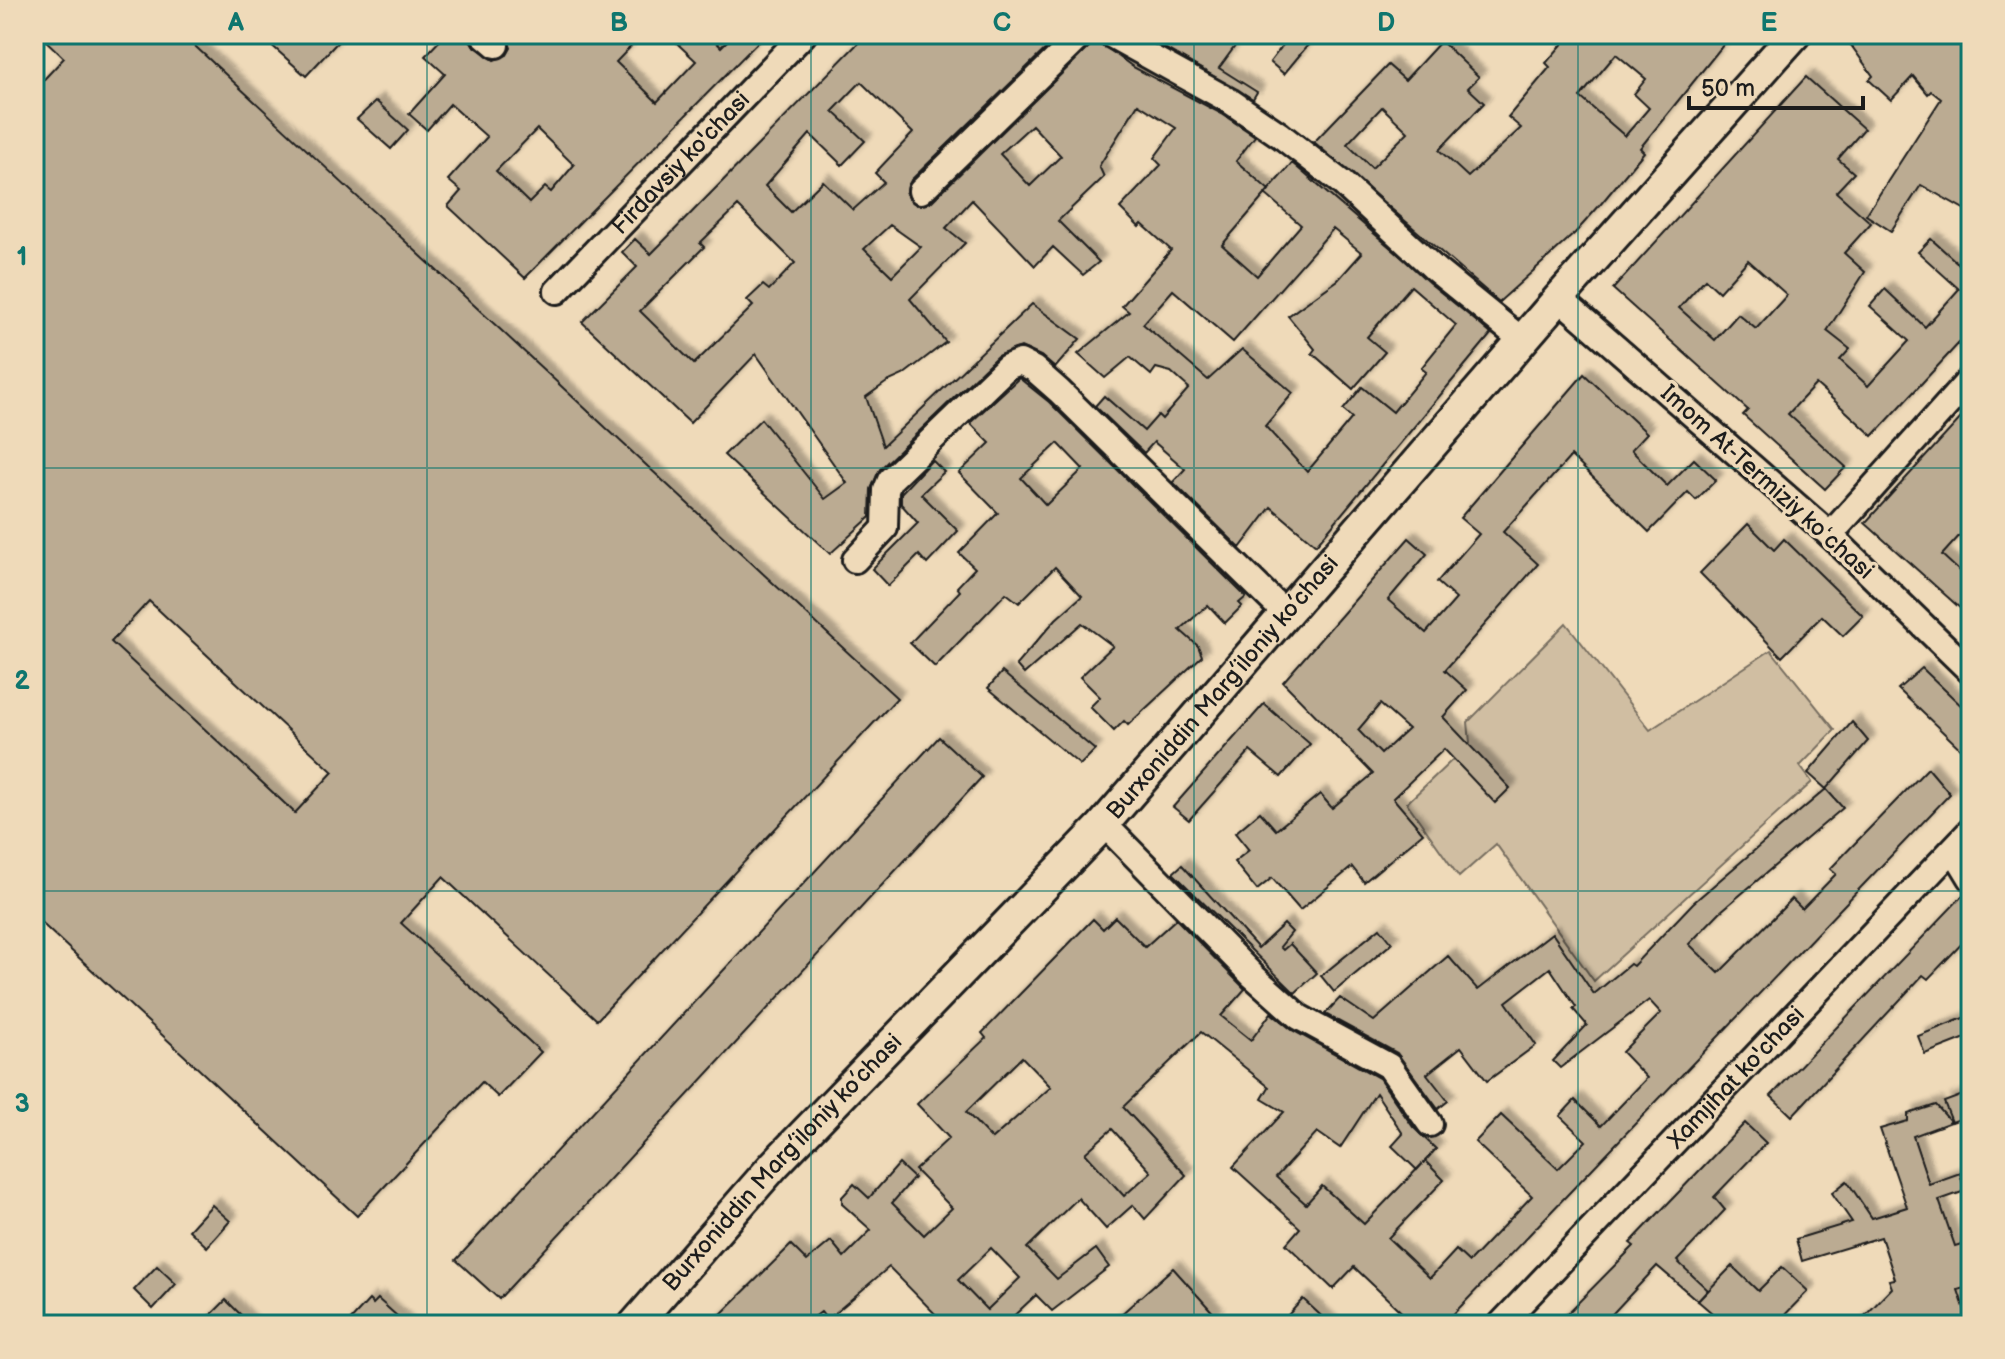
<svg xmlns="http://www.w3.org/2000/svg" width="2005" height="1359" font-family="'Balsamiq Sans',sans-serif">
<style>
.green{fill:#d0bea2;stroke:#766d5f;stroke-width:2}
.building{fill:#bbab92;stroke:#1c1c1c;stroke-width:2;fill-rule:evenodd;filter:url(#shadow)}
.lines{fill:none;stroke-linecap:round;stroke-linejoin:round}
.minor-casing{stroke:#1c1c1c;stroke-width:30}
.major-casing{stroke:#1c1c1c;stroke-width:36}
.minor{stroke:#efdab9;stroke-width:24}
.major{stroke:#efdab9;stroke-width:30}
.grid{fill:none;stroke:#0f766e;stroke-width:2;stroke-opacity:0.55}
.labels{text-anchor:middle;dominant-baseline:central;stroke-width:7;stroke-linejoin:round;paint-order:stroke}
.street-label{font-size:24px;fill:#1c1c1c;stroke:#efdab9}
.neatline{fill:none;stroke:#0f766e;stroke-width:3}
.grid-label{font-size:26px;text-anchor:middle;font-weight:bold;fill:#0f766e}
</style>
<defs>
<filter id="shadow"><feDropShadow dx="7" dy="-7" stdDeviation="2" flood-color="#0004"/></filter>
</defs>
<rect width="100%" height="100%" fill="#efdab9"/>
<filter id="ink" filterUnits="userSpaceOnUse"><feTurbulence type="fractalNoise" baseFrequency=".0125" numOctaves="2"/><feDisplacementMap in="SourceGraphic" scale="16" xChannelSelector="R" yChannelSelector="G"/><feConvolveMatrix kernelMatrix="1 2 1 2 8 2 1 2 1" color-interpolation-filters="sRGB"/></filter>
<g filter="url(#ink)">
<polygon class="green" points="1566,623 1650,730 1771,650 1835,730 1800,766 1812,782 1594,981 1496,844 1459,877 1407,803 1470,743 1468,722"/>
<g class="building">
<path d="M39,34H182L897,698L597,1020L443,877L401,923L541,1052L498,1097L482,1082L357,1216L34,916V510L42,501L34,494V90L64,58ZM149,601L333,772L295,813L111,642Z"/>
<polygon points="259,34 345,34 306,76"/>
<path d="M446,34H468L473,45L494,60L507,55L511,48L506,34H643L616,62L657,102L696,61L667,34H708L721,47L734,34H766L525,278L448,206L461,191L448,180L487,137L450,104L427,130L409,114L445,74L425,56ZM537,129L574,165L551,192L545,187L529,203L496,171Z"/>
<path d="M867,34H1061L911,180L906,194L916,205L931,202L1096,40L1133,67L1222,114L1255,136L1236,161L1269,190L1222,245L1257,276L1301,225L1265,194L1292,163L1491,334L1316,545L1271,507L1240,548L1173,482L1185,469L1154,442L1144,453L1095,406L1104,396L1144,431L1158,415L1162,419L1189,388L1171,372L1156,368L1151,375L1130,357L1105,378L1078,354L1129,312L1122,306L1171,250L1142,224L1139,227L1120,208L1161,165L1154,158L1176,128L1138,104L1099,166L1104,177L1058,221L1099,262L1083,275L1053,247L1035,266L972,200L946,228L965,243L910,299L946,342L903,375L887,382L866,397L883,446L1032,304L1080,339L1055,368L1041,356L1021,347L997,356L880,469L871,489L870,517L830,554L724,455L761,419L825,499L847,483L756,354L690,423L582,322L637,267L622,252L635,239L651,254ZM861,82L913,133L875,173L884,182L853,210L823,181L791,212L765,186L810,134L842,165L865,141L833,111ZM1032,125L1061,156L1030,186L1000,154ZM738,206L795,263L769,290L763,285L747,300L753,306L694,364L640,311L704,247L700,243ZM890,225L921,247L892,276L864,249ZM1333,229L1362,253L1338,280L1288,316L1315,349L1312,353L1353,389L1385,352L1367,337L1411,286L1456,325L1421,368L1426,372L1393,412L1362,387L1343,410L1352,418L1307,472L1265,426L1293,393L1242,349L1208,380L1143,324L1173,290L1233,342Z"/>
<polygon points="1155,34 1244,34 1219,68 1257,92 1253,99 1151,40"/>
<polygon points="1270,34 1317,34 1284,74 1270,62 1283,45"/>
<path d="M1571,34H1732L1640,148L1644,152L1600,205L1575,233L1499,302L1314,142L1388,65L1405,80L1441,41L1479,77L1468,88L1484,103L1439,150L1468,177L1521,128L1508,117L1550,67L1546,63ZM1616,54L1646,79L1634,94L1649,108L1625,136L1580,97ZM1382,107L1408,132L1372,168L1347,144Z"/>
<polygon points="1843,34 1971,34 1971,213 1921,185 1891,231 1866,215 1941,99 1931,91 1928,94 1913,76 1891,100 1869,80 1873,76"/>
<path d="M1806,77L1864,129L1838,159L1854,173L1836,192L1871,223L1844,253L1865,272L1827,331L1850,349L1840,360L1868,386L1909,341L1870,306L1885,289L1925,327L1959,289L1918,252L1931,239L1971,275V330L1873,436L1816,384L1788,414L1846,467L1825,489L1743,415L1748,410L1613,289ZM1748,260L1787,295L1756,329L1738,314L1715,340L1679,308L1705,279L1719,292Z"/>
<polygon points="376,101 408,130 391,149 357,119"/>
<path d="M1584,374L1647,433L1631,450L1667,486L1694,459L1716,480L1696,500L1688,492L1649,532L1571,456L1503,532L1538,564L1445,670L1467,690L1443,717L1510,788L1495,803L1444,749L1393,798L1423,833L1364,882L1352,867L1300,910L1272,878L1257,890L1234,862L1249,850L1235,833L1260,812L1276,830L1320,794L1332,808L1373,774L1283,682L1409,538L1427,554L1388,600L1426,633L1456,599L1437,582L1479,534L1460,518ZM1380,704L1408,729L1381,754L1358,730Z"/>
<path d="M1019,378L1049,402L1246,597L1239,603L1242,606L1225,623L1208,605L1180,630L1198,646L1202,656L1128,725L1124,721L1114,731L1090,707L1100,697L1080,677L1113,646L1082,623L1024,674L1016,665L1056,619L1082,596L1055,567L1019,603L1006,593L935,667L910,643L960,591L957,587L975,568L959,553L998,513L959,473L990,443L970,423ZM1058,443L1083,469L1046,505L1021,478Z"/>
<polygon points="1971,407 1971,523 1942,555 1971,582 1971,618 1865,523"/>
<polygon points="932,460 944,472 921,494 958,531 927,564 919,555 888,586 872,569 918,523 901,504 901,493"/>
<polygon points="1748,524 1774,550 1784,539 1863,616 1843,636 1822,616 1782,657 1700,573"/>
<polygon points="1922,668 1971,715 1971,759 1898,689"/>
<polygon points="1002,672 1076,734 1095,750 1080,765 988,688"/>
<polygon points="1264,704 1310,744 1281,777 1250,751 1189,820 1173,807"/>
<polygon points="1852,722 1868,741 1826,789 1808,773"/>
<polygon points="939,737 982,777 499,1299 456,1260"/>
<path d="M1928,768L1950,794L1443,1325H1415L1354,1267L1333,1289L1286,1244L1300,1228L1233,1167L1284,1112L1262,1099L1269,1087L1201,1032L1123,1107L1186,1175L1145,1219L1133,1205L1106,1229L1078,1198L1027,1248L1057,1279L1096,1249L1109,1267L1052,1311L1036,1295L1004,1325H946L889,1267L827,1320L821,1312L804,1325H710L791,1245L807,1261L831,1241L844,1257L871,1230L842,1204V1197L854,1184L869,1198L899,1164L914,1178L892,1203L924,1235L952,1208L915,1170L949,1138L917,1104L986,1038L982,1033L1093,919L1103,929L1115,917L1145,947L1176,919L1245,989L1221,1016L1251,1040L1271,1013L1292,1030L1379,1078L1413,1127L1436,1149L1417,1170L1392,1146L1403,1134L1376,1093L1340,1148L1317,1132L1276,1177L1306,1204L1322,1186L1364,1224L1425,1161L1444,1180L1388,1238L1430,1278L1456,1250L1469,1262L1532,1196L1475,1142L1501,1115L1558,1169L1586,1141L1560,1116L1575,1100L1601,1126L1647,1078L1622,1052L1661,1013L1649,1000L1560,1068L1553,1061L1587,1025L1573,1009L1576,1007L1550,968L1506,1002L1536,1045L1487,1081L1461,1047L1427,1074L1448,1101L1438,1109L1397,1053L1325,1014L1340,998L1374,1021L1448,956L1478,990L1552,933L1594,994L1630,964L1633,966L1693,903L1826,789L1843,808L1720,912L1689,944L1719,973L1792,899L1802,909L1836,874L1830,869ZM1022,1057L1051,1087L992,1139L966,1112ZM1112,1129L1151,1172L1124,1196L1085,1153ZM991,1248L1020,1278L987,1310L958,1280Z"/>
<polygon points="1182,865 1258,948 1284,924 1292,932 1280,947 1283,950 1290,944 1317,973 1295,993 1173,873"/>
<polygon points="1966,892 1971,893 1971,934 1928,979 1923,975 1792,1116 1771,1096"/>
<polygon points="1380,928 1392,943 1334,992 1321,976"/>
<polygon points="1971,1015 1971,1036 1925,1054 1918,1036"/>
<polygon points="1971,1092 1971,1115 1952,1122 1944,1102"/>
<polygon points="1936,1105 1951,1122 1913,1136 1929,1184 1960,1173 1965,1191 1939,1200 1955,1246 1971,1241 1971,1286 1958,1290 1970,1325 1856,1325 1892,1288 1889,1280 1895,1279 1881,1237 1802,1261 1796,1239 1852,1222 1832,1193 1847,1181 1872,1218 1907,1207 1880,1129 1908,1121 1908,1114"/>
<polygon points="1745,1123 1766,1143 1714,1197 1725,1210 1677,1261 1708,1290 1698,1301 1657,1266 1602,1325 1556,1325 1634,1246 1630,1243"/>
<polygon points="212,1205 230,1221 207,1247 189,1230"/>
<polygon points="157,1266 176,1284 153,1309 134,1290"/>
<polygon points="1732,1266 1758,1291 1782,1267 1808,1291 1775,1325 1726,1325 1698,1301"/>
<polygon points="1173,1268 1216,1316 1205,1325 1109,1325"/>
<polygon points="378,1299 407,1325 346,1325 369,1300 373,1304"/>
<polygon points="1303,1299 1331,1325 1299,1325 1288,1315"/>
<polygon points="226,1300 251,1325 201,1325"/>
</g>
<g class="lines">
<defs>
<g id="minor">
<polyline points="483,34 496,45"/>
<polyline points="1109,34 1230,101 1280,135 1342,183 1437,271 1522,340"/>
<polyline points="921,191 1082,34"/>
<path id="s1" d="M557,291L804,34"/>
<polyline points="1559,298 1830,535 1971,672"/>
<polyline points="1830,535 1971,378"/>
<polyline points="855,560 885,528 886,490 890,480 1007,367 1020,362 1034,369 1059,391 1286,614"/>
<polyline points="1102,822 1253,976 1299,1017 1389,1066 1430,1124"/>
<polyline points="1954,850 1971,878"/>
<path id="s2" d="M1500,1325L1971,830"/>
</g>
<g id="major">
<path id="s3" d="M634,1325L775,1164L1101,827L1559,298L1795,34"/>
</g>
</defs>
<use href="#minor" class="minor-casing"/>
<use href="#major" class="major-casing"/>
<use href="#minor" class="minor"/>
<use href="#major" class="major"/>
</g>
</g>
<path class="grid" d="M427,34V1325M811,34V1325M1194,34V1325M1578,34V1325M34,468H1971M34,891H1971"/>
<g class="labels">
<g class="street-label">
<text stroke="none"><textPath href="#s1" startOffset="178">Firdavsiy ko'chasi</textPath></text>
<text transform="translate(1767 482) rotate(42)">Imom At-Termiziy koʻchasi</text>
<text stroke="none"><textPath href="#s3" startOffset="868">Burxoniddin Marg’iloniy ko’chasi</textPath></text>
<text stroke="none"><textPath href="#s2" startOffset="342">Xamjihat ko'chasi</textPath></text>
<text stroke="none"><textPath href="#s3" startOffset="220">Burxoniddin Marg’iloniy ko’chasi</textPath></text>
</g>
</g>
<rect width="2005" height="1359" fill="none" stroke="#efdab9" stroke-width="88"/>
<path d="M1689 96v12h174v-12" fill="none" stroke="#1c1c1c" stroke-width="4"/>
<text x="1701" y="96" font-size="24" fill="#1c1c1c" stroke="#efdab9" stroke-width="6" paint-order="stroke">50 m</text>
<rect x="44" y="44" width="1917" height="1271" class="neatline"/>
<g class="grid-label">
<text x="236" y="31">A</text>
<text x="619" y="31">B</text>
<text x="1002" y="31">C</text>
<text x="1386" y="31">D</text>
<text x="1769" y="31">E</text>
<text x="22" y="265">1</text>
<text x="22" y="689">2</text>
<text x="22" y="1112">3</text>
</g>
</svg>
